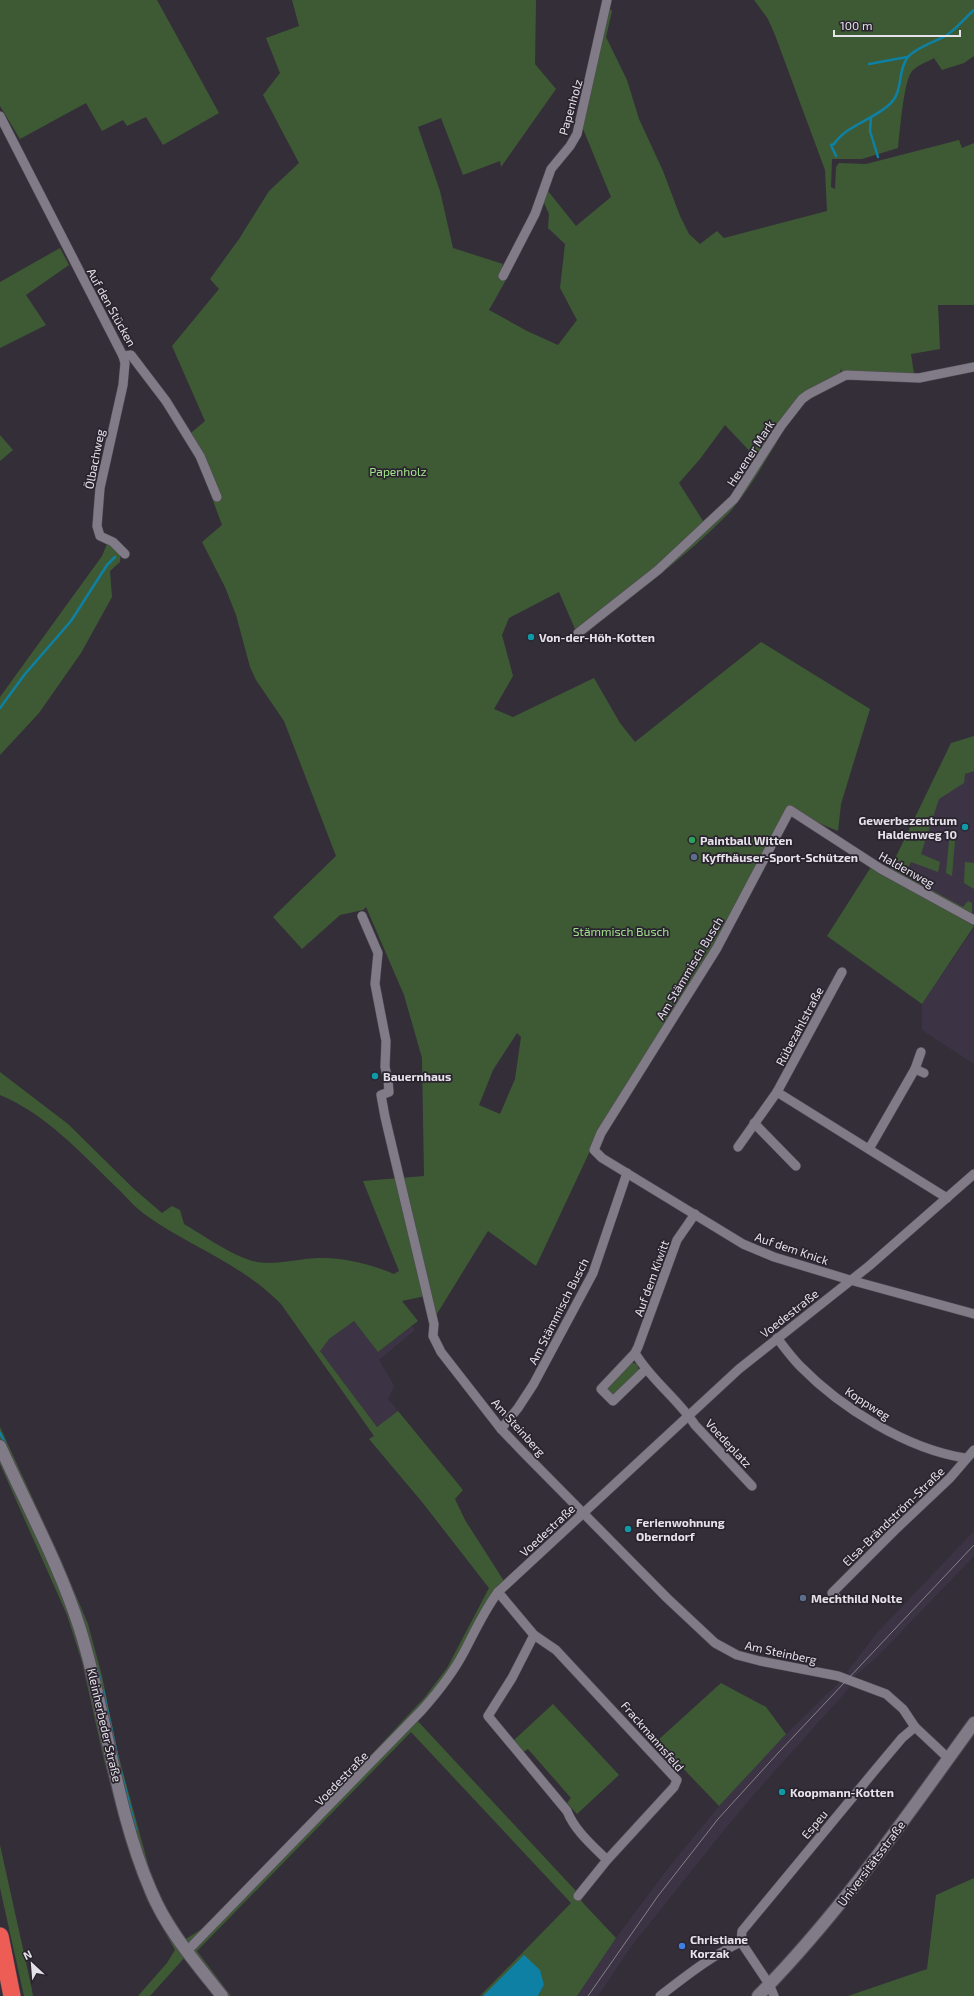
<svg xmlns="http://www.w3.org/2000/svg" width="974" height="1996" font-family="'Exo 2',sans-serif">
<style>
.built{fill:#3c3445}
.green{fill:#3e5a34;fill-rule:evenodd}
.water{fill:#0e80a4}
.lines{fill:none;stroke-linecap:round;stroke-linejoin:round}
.stream{stroke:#0e80a4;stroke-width:2.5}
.minor-casing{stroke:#504b54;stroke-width:10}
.tertiary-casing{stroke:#504b54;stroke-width:14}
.motorway-casing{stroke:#504b54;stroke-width:18}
.minor{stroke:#817a87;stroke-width:9}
.tertiary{stroke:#817a87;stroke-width:12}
.motorway{stroke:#ed5d55;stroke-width:17}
.tram{stroke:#858089;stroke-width:1}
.culture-dot{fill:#0f9aa8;stroke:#2a242f;stroke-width:1.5}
.leisure-dot{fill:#2e9e5b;stroke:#2a242f;stroke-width:1.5}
.service-dot{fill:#5c6f8a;stroke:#2a242f;stroke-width:1.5}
.shop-dot{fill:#3f7fe0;stroke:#2a242f;stroke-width:1.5}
.labels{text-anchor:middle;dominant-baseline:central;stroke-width:3.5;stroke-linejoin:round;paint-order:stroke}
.street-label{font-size:12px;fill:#e6e2e9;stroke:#2a242f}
.park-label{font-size:12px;fill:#a1e38b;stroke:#2a242f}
.poi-label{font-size:12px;font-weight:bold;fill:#e6e2e9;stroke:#2a242f;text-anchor:start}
</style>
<rect width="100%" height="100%" fill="#342e39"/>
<g class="built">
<polygon points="974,745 974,915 890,869"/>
<polygon points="974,928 974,1064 922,1030 922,1004"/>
<polygon points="354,1321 378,1352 412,1326 415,1330 379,1360 394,1386 388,1399 398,1411 378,1428 317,1347"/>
<polygon points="974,1531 974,1556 877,1657 847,1683 847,1686 850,1687 755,1793 716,1840 630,1948 598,1996 577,1996 616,1938 666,1871 719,1806 786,1734 849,1673 847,1672 877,1633"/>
</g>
<g class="green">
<polygon points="0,0 157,0 219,113 163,145 146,117 127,126 123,120 102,131 86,103 20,139 0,106"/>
<path d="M292,0H536L535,64L556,89L501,167L500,161L463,175L441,118L418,127L440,191L453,248L503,264L502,266L507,278L489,310L527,331L558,345L577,320L560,288L565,244L548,228L549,214L543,201L548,191L576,226L611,197L581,124L609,8L612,11L606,37L627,80L639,119L663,171L680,216L689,234L700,244L717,231L724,238L827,211L825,170L775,35L768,19L754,0H974V56L964,63L942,70L934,58C927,62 918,65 912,71C903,83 900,132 898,148L862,159H832L831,187L835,189L836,167L839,163L866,164L959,140L962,148L974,143V305H938L940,349L911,354L914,374L934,373L843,378L841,368L840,373L810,389L776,440L777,442C762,466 748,492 729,513C685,558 633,595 584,635L577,639L575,629L559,592L509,618L502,635L513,676L494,709L513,717L594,678L620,723L635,742L761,642L870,709L841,804L838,831L787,810L698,977L597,1136L536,1266L488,1231L435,1317L430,1295L402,1301L418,1321L378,1352L354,1321L329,1339L320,1351L377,1427L398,1411L463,1490L455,1499L465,1520L504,1581C483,1600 474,1627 460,1651C448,1675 430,1696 413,1716L575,1890L583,1903L616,1938L577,1996H538L544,1985L480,1996L571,1903L411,1732L197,1951L231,1996H217L185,1957L150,1996H138L167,1963L175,1950L147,1900L126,1842L104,1760L82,1662L67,1615L0,1464V1427L61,1560L88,1624L102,1676L118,1754L151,1875L167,1909L186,1939L200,1930L219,1912L311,1819L425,1697L447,1668L489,1588L422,1502L369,1439L374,1436L281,1304C242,1264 191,1247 147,1216C135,1208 126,1196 116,1187C81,1153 46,1114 0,1095V1072L68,1124L134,1189L162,1213L172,1206L180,1210L184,1224C203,1235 235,1258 257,1262C277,1265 297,1259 317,1258C343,1257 371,1264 394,1274L399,1271L363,1181L424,1176L422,1058L404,995L366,907L363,910L340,915L302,949L273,917L336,856L284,721L256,680L250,667L236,615L225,587L202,542L222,525L198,460L185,438L205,421L172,346L219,289L210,279L239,239L269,191L299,163L263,95L280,73L266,38L299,26ZM725,425L758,460L720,515L715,510L703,521L679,483L700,459ZM517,1033L521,1037L515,1079L500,1114L479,1105L493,1070Z"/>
<polygon points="60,248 69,265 26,295 46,325 0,348 0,282"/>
<polygon points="0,435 13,450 0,461"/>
<path d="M107,544C116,548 122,552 120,562L110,571L112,597L81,653L39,713L0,755V697L102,556Z"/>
<polygon points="974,736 974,771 965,774 964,783 939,799 921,854 940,862 938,872 911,862 904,875 963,907 968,901 972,903 972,914 890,869 951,743"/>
<polygon points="953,829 956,829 952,876 946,873 950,830"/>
<polygon points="965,862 974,863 974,889 964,883"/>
<polygon points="871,867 974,926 922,1004 827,936"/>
<polygon points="630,1362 637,1364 639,1371 613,1395 609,1393 607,1388"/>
<polygon points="721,1683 766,1707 786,1734 719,1806 657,1741"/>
<polygon points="553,1704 619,1775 577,1814 567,1803 571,1798 528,1749 522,1753 513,1741"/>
<polygon points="0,1845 31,1985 33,1996 24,1996 0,1888"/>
<polygon points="974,1878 974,1996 848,1996 927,1969 936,1895"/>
</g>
<polygon class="water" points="524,1955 540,1970 544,1985 538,1996 483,1996"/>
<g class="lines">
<g class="stream">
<polyline points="869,64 907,57"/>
<polyline points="871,117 870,131 878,157"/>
<path d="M836,156L831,145L834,144C847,125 873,120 890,104C904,91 897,70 908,57C915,48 937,41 947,35C957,28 965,18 974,10"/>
<polyline points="0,708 25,674 71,621 107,565 115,557"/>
<polyline points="0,1433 5,1443"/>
<polyline points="98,1671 101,1683"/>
<polyline points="103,1690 119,1764"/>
<polyline points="121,1772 136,1830"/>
</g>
<defs>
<g id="minor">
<polyline points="0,116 123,356 125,363 123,385 100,488 97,526 100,536 113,542 125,554"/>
<polyline points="503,276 535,214 551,169 570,146 577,134 607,0"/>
<polyline points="123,356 131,355 166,401 200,456 217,497"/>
<polyline points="578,633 658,570 734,499 781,426 802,399 809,394 846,375 919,378 974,367"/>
<polyline points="362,916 378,953 375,984 386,1041 385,1067 388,1080 389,1092 381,1095 385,1117 434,1324 433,1336 441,1352 501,1429 522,1451 667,1598 715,1643 737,1655 760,1661 838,1676 886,1694 903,1709 915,1727 948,1758"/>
<polyline points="974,920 881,869 790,810 717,948 601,1133 594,1150 602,1158 743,1244 774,1257 850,1280 974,1314"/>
<polyline points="842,972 777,1092 947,1198"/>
<polyline points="921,1052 915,1069 924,1073"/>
<polyline points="754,1123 796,1166"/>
<polyline points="738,1147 777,1092"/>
<polyline points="869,1149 915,1069"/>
<path d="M777,1338C784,1347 792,1358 800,1366C841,1408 907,1449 965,1458"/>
<path d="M635,1353C651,1380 678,1399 695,1425L752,1486"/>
<polyline points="645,1370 613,1401 601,1389 635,1353 638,1347 677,1240 695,1214"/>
<polyline points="501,1429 518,1408 533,1385 593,1273 627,1173"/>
<polyline points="498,1592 534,1635"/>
<polyline points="837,1598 832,1593 895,1530 950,1478 974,1450"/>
<path d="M578,1896L607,1860L674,1787L677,1780L556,1650L534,1635L512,1678L488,1716L567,1811C575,1831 592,1845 607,1860"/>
<path d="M187,1951L422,1710C438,1692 453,1673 464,1652C475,1631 484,1611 498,1592L739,1369L869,1266L974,1174"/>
<path d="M660,1996C686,1976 711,1956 741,1942"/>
<polyline points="774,1996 769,1984 741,1942 742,1931 876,1769 902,1738 915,1727"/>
</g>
<g id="tertiary">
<path d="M0,1446C27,1506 60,1566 80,1629C107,1715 115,1808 151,1891C167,1930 196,1963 222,1996"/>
<path d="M758,1996C840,1913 906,1817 974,1723"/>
</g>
<polyline id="motorway" points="0,1936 12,1996"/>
</defs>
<use href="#minor" class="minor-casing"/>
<use href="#tertiary" class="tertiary-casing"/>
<use href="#motorway" class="motorway-casing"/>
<use href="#minor" class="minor"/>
<use href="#tertiary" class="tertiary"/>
<use href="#motorway" class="motorway"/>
<polyline class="tram" points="588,1996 658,1896 718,1819 779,1752 974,1545"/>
</g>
<g class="culture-dot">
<circle cx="531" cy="637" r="4"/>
<circle cx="965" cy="827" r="4"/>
<circle cx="375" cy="1076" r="4"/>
<circle cx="628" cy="1529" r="4"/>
<circle cx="782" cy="1792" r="4"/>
</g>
<circle class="leisure-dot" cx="692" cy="840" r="4"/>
<g class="service-dot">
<circle cx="694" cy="857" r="4"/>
<circle cx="803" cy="1598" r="4"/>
</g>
<circle class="shop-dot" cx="682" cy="1946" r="4"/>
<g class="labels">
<g class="street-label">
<text transform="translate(570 107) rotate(-74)">Papenholz</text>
<text transform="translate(112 307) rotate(61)">Auf den Stücken</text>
<text transform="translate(750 453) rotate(-57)">Hevener Mark</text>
<text transform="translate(94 459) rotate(-79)">Ölbachweg</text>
<text transform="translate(907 869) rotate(29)">Haldenweg</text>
<text transform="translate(689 968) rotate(-59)">Am Stämmisch Busch</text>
<text transform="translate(799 1026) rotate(-62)">Rübezahlstraße</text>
<text transform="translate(792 1248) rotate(19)">Auf dem Knick</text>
<text transform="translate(651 1278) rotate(-70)">Auf dem Kiwitt</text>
<text transform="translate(558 1311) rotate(-63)">Am Stämmisch Busch</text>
<text transform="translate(789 1313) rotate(-38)">Voedestraße</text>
<text transform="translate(868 1403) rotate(33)">Koppweg</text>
<text transform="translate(519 1427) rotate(48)">Am Steinberg</text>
<text transform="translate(729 1443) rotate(47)">Voedeplatz</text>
<text transform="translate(893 1516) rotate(-44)">Elsa-Brändström-Straße</text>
<text transform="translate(547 1530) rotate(-43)">Voedestraße</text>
<text transform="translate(781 1652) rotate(12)">Am Steinberg</text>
<text transform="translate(105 1725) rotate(77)">Kleinherbeder Straße</text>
<text transform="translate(653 1736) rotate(49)">Frackmannsfeld</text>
<text transform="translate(341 1778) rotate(-46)">Voedestraße</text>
<text transform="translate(814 1824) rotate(-50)">Espeu</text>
<text transform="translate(871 1863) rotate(-53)">Universitätsstraße</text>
</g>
<g class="park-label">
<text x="398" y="471">Papenholz</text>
<text x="621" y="931">Stämmisch Busch</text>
</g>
<g class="poi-label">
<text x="539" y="637">Von-der-Höh-Kotten</text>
<text x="957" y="820" text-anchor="end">Gewerbezentrum<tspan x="957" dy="14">Haldenweg 10</tspan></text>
<text x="700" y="840">Paintball Witten</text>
<text x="702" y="857">Kyffhäuser-Sport-Schützen</text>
<text x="383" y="1076">Bauernhaus</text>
<text x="636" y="1522">Ferienwohnung<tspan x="636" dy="14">Oberndorf</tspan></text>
<text x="811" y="1598">Mechthild Nolte</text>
<text x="790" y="1792">Koopmann-Kotten</text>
<text x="690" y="1939">Christiane<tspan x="690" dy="14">Korzak</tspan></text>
</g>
</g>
<g transform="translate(32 1964) rotate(334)" stroke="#2a242f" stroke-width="3" paint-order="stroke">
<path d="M0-3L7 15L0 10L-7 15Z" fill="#e6e2e9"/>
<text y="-6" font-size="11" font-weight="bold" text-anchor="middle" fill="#e6e2e9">N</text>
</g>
<path d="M834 30v6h126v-6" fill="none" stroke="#e6e2e9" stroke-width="2"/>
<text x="840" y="30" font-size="12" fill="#e6e2e9" stroke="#2a242f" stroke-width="3" paint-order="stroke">100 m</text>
</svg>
